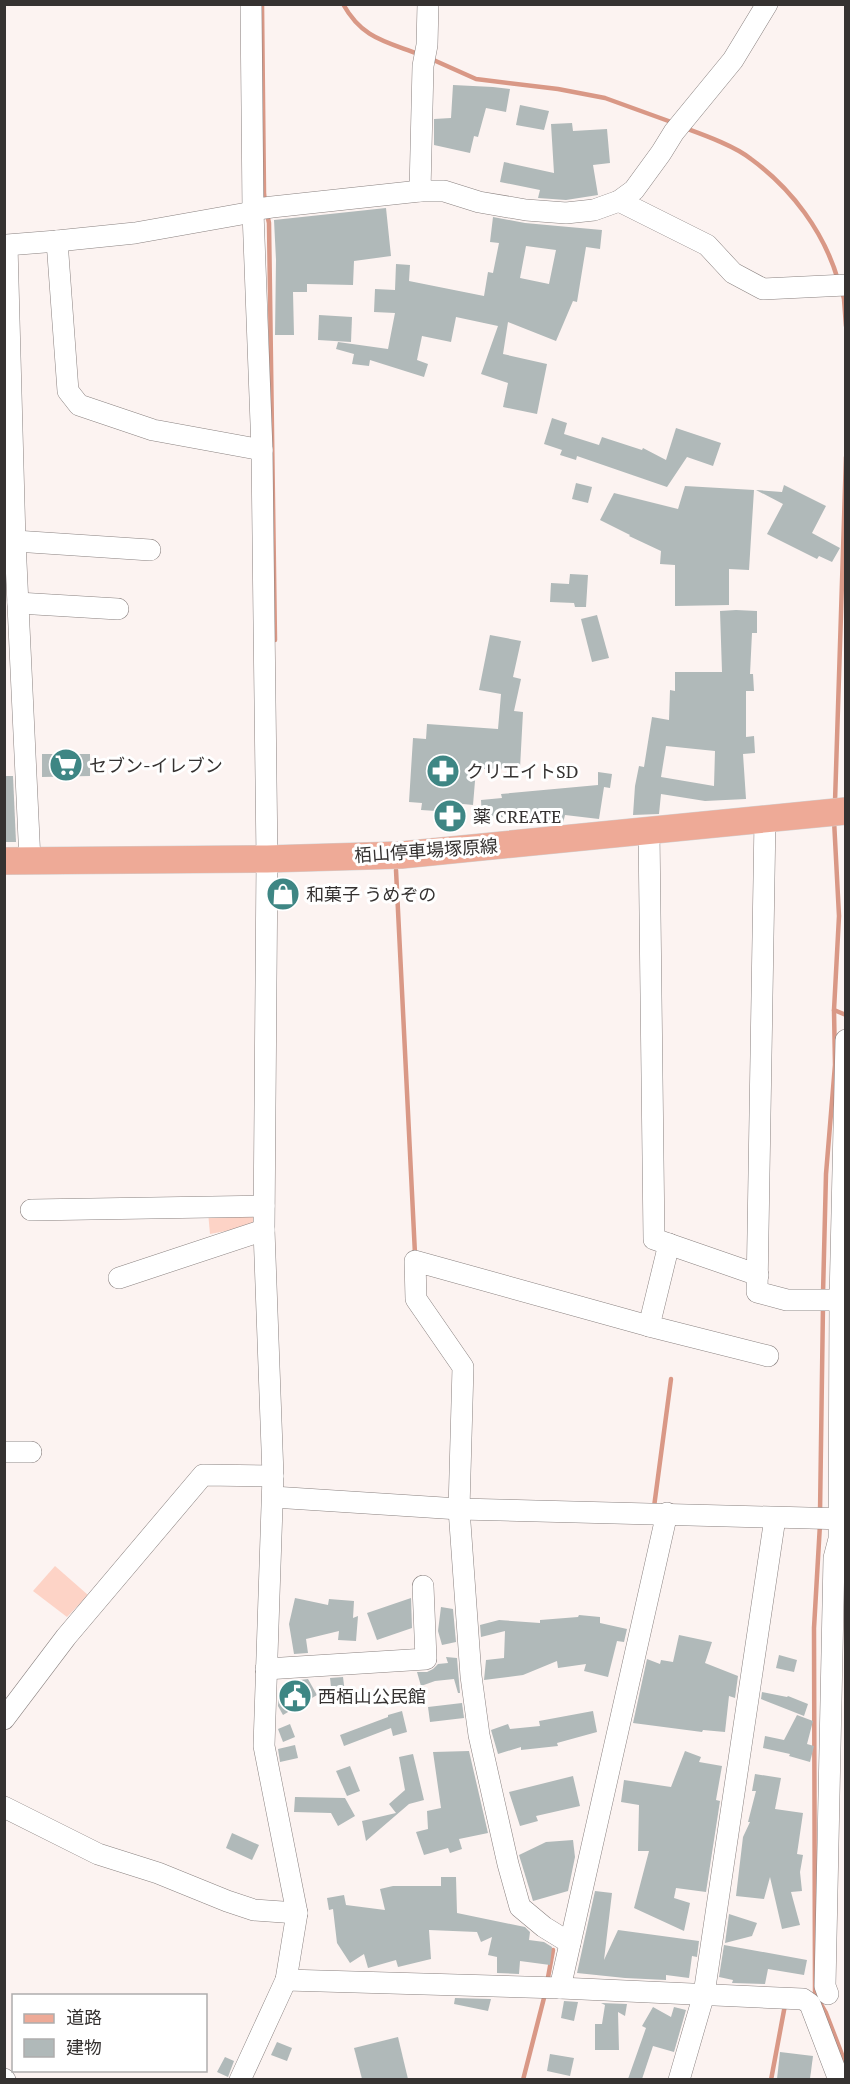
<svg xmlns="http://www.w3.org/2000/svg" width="850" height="2084" font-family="'PT Serif','Noto Sans JP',serif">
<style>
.green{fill:#fdd3c6}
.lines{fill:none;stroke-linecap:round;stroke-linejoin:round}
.stream{stroke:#d99886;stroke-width:4.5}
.building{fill:#b0b9b9;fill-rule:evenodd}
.minor-casing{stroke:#8a8280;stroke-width:22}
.major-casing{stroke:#d3d2d2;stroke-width:28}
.minor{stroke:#fff;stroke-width:21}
.major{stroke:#eeaa97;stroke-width:27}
.labels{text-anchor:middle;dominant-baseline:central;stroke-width:6;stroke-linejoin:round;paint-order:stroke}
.poi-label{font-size:18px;fill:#353231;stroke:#fff;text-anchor:start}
.street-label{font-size:18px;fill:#353231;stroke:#fff}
</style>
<rect width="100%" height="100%" fill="#fcf3f1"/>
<g class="green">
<polygon points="256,1211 257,1225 210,1234 208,1212"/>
<polygon points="55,1566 88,1595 67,1617 33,1591"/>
</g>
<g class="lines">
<g class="stream">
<polyline points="262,4 264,193 265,203"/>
<path d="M343,4C362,38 384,41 418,54"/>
<polyline points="429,58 476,79 558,89 605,98 674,123"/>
<path d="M685,128C704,135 735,146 751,159C792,189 824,232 838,280"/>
<polyline points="267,214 269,223 275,640"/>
<polyline points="842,291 844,299 846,326"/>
<polyline points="835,802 846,457"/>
<polyline points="396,870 415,1254"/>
<polyline points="834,1010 846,1015"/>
<polyline points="823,1294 826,1174 835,1065 834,1010 839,916 834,820"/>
<polyline points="654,1507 671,1379"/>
<polyline points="820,1513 823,1305"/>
<polyline points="820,1524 814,1628 815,1994 826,2013 846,2065"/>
<polyline points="547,1983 553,1950"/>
<polyline points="523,2080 545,1994"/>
<polyline points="771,2080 785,2005"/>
</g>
</g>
<g class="building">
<polygon points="453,85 493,87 510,89 506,112 486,108 478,137 474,136 470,153 434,145 434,119 451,118"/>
<polygon points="520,105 549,111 544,130 516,125"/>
<polygon points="572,123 573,131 607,129 610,163 593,165 598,195 566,200 538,198 540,190 500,182 504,162 554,173 551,124"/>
<polygon points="386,208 391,256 354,261 353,285 307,284 307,292 293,292 294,335 275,335 276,260 274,220"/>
<path d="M493,217L525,223L602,230L600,249L586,247L577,302L573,301L556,341L508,322L503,354L547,364L537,414L503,407L508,383L481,374L498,326L456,317L451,342L422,336L417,360L428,364L424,377L370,360L369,366L352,364L354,354L336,349L338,342L388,349L395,313L374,312L375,289L395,290L396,264L410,265L409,281L484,296L488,272L493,273L499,243L490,242ZM526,246L556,250L549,284L520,278Z"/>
<polygon points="319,315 352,317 351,342 318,340"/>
<polygon points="552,418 567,423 564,434 599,445 602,437 642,450 643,448 666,460 676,428 721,443 713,466 687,457 667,487 577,456 576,460 560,455 562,450 544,444"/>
<polygon points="576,483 592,487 588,503 572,499"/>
<polygon points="784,485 826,506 812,533 840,548 832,562 819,556 817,559 767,534 783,504 756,490 782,492"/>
<polygon points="685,486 754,490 749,570 729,569 729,605 675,606 675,565 660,564 661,551 629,536 630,535 600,520 614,493 678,509"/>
<polygon points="570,574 588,575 586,607 575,607 574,603 550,602 551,583 569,584"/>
<path d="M736,610L757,611V633H752L750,674H753L754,691H746V737L754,736L755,753L743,754L746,799L705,801L661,794L659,814L633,815L635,786L639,766L644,767L652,717L669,720L670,690L675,691V672H722L720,611ZM666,746L715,751L714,786L661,777Z"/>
<polygon points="597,615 609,658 592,662 581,619"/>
<polygon points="490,635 521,641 513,677 521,679 514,711 523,712 520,768 476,769 473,805 453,803 452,812 421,810 422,803 409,802 413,738 426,739 427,724 498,729 501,694 479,690"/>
<polygon points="42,754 90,754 90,776 42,777"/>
<polygon points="598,772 612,774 610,788 604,787 599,819 565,815 563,823 503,819 503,817 482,819 481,800 502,798 501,794 598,785"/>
<polygon points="4,776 13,776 16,842 4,842"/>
<polygon points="295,1598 328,1605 329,1599 354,1601 353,1618 358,1616 356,1641 338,1640 339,1631 306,1639 308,1653 294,1654 289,1624"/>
<polygon points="411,1598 412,1628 377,1640 367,1613"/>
<polygon points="441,1607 453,1609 456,1642 442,1645 438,1631"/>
<polygon points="579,1615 600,1617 600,1623 627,1629 624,1642 617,1641 608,1677 584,1671 586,1664 558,1668 557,1661 523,1675 484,1680 486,1660 504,1658 505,1631 481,1637 480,1625 499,1620 540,1623 540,1620 578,1617"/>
<polygon points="679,1635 712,1642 705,1663 738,1676 735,1698 729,1696 725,1732 703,1730 702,1732 633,1723 647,1659 660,1664 661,1660 673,1662"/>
<polygon points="779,1655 797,1660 794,1672 776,1668"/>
<polygon points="446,1657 457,1658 460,1693 458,1693 454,1679 435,1681 421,1686 417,1672 427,1672 433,1669 438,1664 448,1663"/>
<polygon points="343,1677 345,1693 332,1695 330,1678"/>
<polygon points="308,1679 317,1695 283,1715 278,1706 279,1693 300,1680"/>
<polygon points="762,1692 787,1697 788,1696 808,1704 804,1716 761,1699"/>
<polygon points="462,1703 464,1718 430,1722 428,1707"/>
<polygon points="402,1711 407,1732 393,1736 391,1728 344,1746 340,1735 388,1717 388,1715"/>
<polygon points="593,1711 597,1732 557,1743 558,1746 521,1750 521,1747 498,1754 491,1730 508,1724 510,1729 540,1726 539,1721"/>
<polygon points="797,1715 813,1721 807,1744 814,1746 810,1762 789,1756 790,1754 763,1748 765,1736 784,1740"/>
<polygon points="290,1724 295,1737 283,1742 278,1729"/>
<polygon points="295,1745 298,1758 280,1762 278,1749"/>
<polygon points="469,1751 488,1833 459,1839 462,1849 450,1853 448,1848 424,1855 416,1832 428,1829 427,1811 441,1808 433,1752"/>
<polygon points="685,1751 701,1757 699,1762 722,1766 716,1800 720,1801 706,1892 676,1888 674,1898 690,1903 684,1931 634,1908 649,1851 638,1851 639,1805 621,1802 624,1780 671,1787"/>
<polygon points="413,1754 424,1800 409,1804 366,1841 362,1821 396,1813 389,1804 405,1790 399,1757"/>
<polygon points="350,1766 360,1791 347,1796 336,1771"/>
<polygon points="755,1774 781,1778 775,1809 803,1813 797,1854 803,1855 800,1872 802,1891 791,1892 800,1925 782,1929 770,1877 764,1899 736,1896 743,1837 750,1822 748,1822 756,1791 752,1791"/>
<polygon points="573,1776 580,1806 536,1816 538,1821 520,1826 509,1792"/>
<polygon points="295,1797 345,1798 355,1816 338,1826 331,1813 294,1812"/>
<polygon points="232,1833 259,1845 252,1860 226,1848"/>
<polygon points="573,1840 575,1857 568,1891 533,1901 519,1855 546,1842"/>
<polygon points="441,1877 456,1877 457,1913 525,1927 530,1932 529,1940 544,1942 552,1947 550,1965 520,1961 519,1974 497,1973 497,1957 488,1955 492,1937 481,1942 477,1932 429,1930 431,1959 398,1967 396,1960 368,1968 364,1954 350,1963 337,1943 333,1909 329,1910 327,1898 344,1895 346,1905 385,1910 380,1889 393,1886 441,1886"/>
<polygon points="595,1891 612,1893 604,1960 618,1930 699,1941 697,1957 692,1956 689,1978 666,1975 666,1980 625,1978 577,1973"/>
<polygon points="729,1914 757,1923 752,1936 725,1943"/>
<polygon points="724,1945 807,1960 804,1975 768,1969 765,1984 732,1983 733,1980 719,1977"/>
<polygon points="455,1998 491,1999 488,2011 454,2004"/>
<polygon points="564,2001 578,2002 574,2021 561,2018"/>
<polygon points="601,2003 627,2004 625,2016 618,2012 619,2050 595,2050 595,2024 602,2024 605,2005"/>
<polygon points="653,2007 671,2017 674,2007 686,2010 674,2052 653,2046 642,2079 628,2079 646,2028 642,2026"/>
<polygon points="398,2037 408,2079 362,2079 354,2048"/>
<polygon points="277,2042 292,2048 287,2061 271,2055"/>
<polygon points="780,2052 813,2056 810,2079 777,2079"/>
<polygon points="550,2054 574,2058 570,2076 547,2071"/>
<polygon points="225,2057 234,2061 228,2077 217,2072"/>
</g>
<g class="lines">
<defs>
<g id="minor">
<polyline points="420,191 423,66 427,45 428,4"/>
<polyline points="619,201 707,245 733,273 763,289 846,285"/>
<polyline points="262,450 153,430 79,405 68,391 57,241 135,233 253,212 258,209 272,207 420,191 444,191 479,202 526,210 566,213 594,210 619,201 634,190 661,153 674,132 733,60 767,4"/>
<polyline points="15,541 150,550"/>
<polyline points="18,603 118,609"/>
<polyline points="765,819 757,1292 787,1300 840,1300"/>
<polyline points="649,831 654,1239 758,1275"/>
<polyline points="30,861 15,541 7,245 57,241"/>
<polyline points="31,1210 264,1206"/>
<polyline points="669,1244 649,1326 768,1356"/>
<polyline points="119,1278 264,1230"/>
<polyline points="4,1452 31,1452"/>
<polyline points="273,1497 459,1509 846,1519"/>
<polyline points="266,1669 426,1659 423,1586"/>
<polyline points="4,1719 66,1637 203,1475 273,1476"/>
<polyline points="4,1807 98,1854 158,1873 227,1901 254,1910 297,1913"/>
<polyline points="570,1943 544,1927 520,1907 508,1864 479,1735 471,1676 459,1509 463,1367 416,1299 415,1261 649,1326"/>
<polyline points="286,1980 560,1988 803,1999 810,2004 839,2080"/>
<polyline points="560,1988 667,1513"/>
<polyline points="828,1994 825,1986 834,1558 839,1539 840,1300 846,1040"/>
<polyline points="4,2079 5,2080"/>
<polyline points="240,2080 286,1980 297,1913 264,1746 273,1476 264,1230 267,859 264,622 262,450 253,212 251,4"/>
<polyline points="679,2080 704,1994 775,1518"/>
</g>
<polyline id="major" points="4,861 267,859 401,855 846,811"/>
</defs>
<use href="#minor" class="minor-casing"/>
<use href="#major" class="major-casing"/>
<use href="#minor" class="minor"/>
<use href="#major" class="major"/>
</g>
<defs>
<symbol id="supermarket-disc" viewBox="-11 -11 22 22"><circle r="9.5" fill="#3e8684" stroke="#fff"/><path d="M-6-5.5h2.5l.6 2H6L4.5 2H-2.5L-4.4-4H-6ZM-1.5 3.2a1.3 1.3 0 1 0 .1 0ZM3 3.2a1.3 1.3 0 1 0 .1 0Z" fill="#fff"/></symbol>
<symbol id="pharmacy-disc" viewBox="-11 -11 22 22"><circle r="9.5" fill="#3e8684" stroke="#fff"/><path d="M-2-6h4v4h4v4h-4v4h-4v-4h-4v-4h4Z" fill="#fff"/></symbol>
<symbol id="shop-disc" viewBox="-11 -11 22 22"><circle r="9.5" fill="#3e8684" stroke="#fff"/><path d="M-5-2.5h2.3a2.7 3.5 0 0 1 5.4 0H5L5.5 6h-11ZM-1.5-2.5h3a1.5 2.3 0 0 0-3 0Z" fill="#fff"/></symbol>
<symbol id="civic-disc" viewBox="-11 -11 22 22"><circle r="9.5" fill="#3e8684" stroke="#fff"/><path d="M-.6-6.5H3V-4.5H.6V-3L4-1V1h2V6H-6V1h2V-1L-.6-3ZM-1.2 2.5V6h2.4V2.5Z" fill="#fff"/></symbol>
</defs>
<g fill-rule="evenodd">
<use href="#supermarket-disc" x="47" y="746" width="38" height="38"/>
<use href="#pharmacy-disc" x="424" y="752" width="38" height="38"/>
<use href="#pharmacy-disc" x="431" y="797" width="38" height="38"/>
<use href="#shop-disc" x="264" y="875" width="38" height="38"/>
<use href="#civic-disc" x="276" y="1677" width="38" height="38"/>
</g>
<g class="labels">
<g class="poi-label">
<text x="89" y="765">セブン-イレブン</text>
<text x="466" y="771">クリエイトSD</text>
<text x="473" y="816">薬 CREATE</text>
<text x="306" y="894">和菓子 うめぞの</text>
<text x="318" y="1696">西栢山公民館</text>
</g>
<g class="street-label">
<text transform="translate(426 850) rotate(-4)">栢山停車場塚原線</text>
</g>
</g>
<rect width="850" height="2084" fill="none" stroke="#353231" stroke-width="12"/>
<rect x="12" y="1994" width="195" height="78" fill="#ffffff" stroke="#aeadad" stroke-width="1.5"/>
<rect x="24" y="2014" width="30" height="9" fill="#eeaa97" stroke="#aeadad" stroke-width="1.5"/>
<text x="66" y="2024" font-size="18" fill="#353231">道路</text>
<rect x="24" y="2039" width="30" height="18" fill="#b0b9b9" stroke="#aeadad" stroke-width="1.5"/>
<text x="66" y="2054" font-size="18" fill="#353231">建物</text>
</svg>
